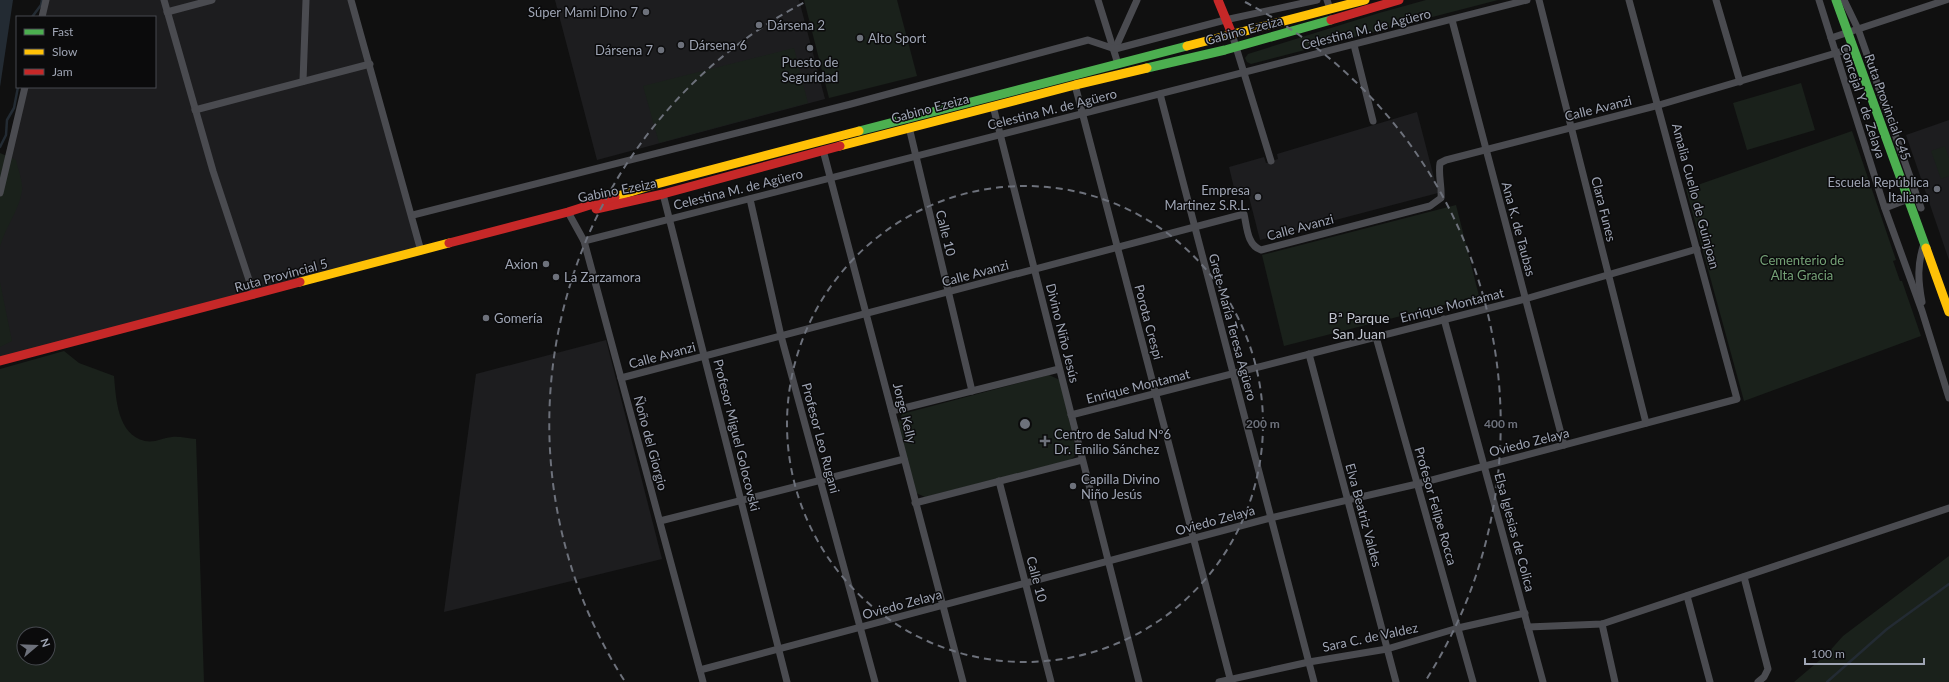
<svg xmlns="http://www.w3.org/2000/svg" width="1949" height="682" font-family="Lato,sans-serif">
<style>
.built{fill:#1d1d1f}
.green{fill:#1a211b;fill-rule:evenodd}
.water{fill:#232b33}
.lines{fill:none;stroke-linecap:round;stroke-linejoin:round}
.stream{stroke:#232b33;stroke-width:2.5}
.street{stroke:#4a4b50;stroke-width:7}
.fast{stroke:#4caf50;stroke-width:9}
.slow{stroke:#ffc107;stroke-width:9}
.jam{stroke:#c62828;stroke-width:9}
.ring{fill:none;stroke:#6d717b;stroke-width:2;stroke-dasharray:7 5}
.poi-dot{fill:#6d717b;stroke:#0b0b0c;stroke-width:1.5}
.labels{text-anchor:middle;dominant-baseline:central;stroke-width:3;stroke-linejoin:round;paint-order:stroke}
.poi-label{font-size:13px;fill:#9fa5b4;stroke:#0b0b0c;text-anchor:start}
.street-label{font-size:13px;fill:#9fa5b4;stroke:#0b0b0c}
.park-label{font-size:13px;fill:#74a176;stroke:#0b0b0c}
.neighbourhood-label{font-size:14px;fill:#c0c4cf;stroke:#0b0b0c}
.centre{fill:#6d717b;stroke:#0b0b0c;stroke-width:2}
.ring-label{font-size:12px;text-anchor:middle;font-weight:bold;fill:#6d717b;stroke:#0b0b0c;stroke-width:3;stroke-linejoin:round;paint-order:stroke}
</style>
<rect width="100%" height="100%" fill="#101010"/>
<g class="built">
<polygon points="46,0 349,0 421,251 0,361 0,193 25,87 155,87 155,17 42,17"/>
<polygon points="555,0 799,0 825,99 597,160"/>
<polygon points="1417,112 1438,193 1260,240 1247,189 1235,192 1229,167 1264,157 1266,163 1278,159 1277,154"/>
<polygon points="1949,120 1949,260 1906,135"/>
<polygon points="606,340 662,559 444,612 476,374"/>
</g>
<g class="green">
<polygon points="804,0 897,0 917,76 829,98"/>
<polygon points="1426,0 1498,0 1251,64 1247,62 1245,58 1248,54 1379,13"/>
<polygon points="794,48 808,103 659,143 643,86"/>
<polygon points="1801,83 1815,130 1747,150 1733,103"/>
<polygon points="1852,131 1896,260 1893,261 1900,281 1902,281 1921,336 1744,401 1686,189"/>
<polygon points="1945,146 1949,158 1949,176 1941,179 1931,151"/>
<path d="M0,153L16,160C18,169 23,182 22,191C19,211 5,227 0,247Z"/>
<polygon points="1456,205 1479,296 1284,346 1262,255"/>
<polygon points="0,282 12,341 0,347"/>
<path d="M64,351L79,363L114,376C116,397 117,435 145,441C155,443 162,438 172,437C179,436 189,439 196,439L204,682H0V369ZM24,634H48V658H24Z"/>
<polygon points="1049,375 1060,380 1076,450 1075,456 1070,460 925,497 916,493 898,423 902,414"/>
<polygon points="1949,556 1949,682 1794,682 1827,654 1843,636"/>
</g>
<polygon class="water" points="0,0 13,0 0,87"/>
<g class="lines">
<g class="stream">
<polyline points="32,17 41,5 42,0"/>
<polyline points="0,147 6,135 7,120 14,108 18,87"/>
<polyline points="1827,682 1887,629 1949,584"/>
</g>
<g class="street">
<polyline points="164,0 213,171 254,295"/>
<polyline points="351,0 421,251"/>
<polyline points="1098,0 1118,64"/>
<polyline points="1327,0 1330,9"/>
<polyline points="1539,0 1646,423"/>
<polyline points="1716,0 1740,82"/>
<polyline points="1819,0 1884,206 1922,311 1949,398"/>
<polyline points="1844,0 1858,29 1921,208"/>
<polyline points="167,12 212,0"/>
<polyline points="42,17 46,0"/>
<polyline points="1452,20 1564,445"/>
<polyline points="1232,34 1271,161"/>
<polyline points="1831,38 1946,0"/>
<polyline points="1354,45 1373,121"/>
<polyline points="1115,49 1137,0"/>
<polyline points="303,81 306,0"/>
<polyline points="1075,85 1231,682"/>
<polyline points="1160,94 1314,682"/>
<polyline points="993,106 1139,682"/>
<polyline points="195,110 370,64"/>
<polyline points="909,127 972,391"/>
<polyline points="823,150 963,682"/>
<polyline points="0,193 25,87"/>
<polyline points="663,194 787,682"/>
<polyline points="750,199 781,336 875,682"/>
<polyline points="1885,208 1911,198"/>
<polyline points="568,212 584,241 703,682"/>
<polyline points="413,215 851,104 1088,40 1115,49 1225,20 1317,0"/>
<polyline points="584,241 1527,0"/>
<path d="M1922,302C1918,281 1917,264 1924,244"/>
<polyline points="1444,319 1543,682"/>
<polyline points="1376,337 1473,682"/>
<polyline points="1309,354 1396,682"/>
<path d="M621,378L1244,214C1247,227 1247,245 1261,250L1430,206L1441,198C1442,186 1438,175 1440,163L1446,160L1659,105L1853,48"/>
<polyline points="892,411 1059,369"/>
<polyline points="1071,415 1525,299 1697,249"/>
<polyline points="999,481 1051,682"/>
<polyline points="915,503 1082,460"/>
<polyline points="660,521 904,459"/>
<polyline points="1744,577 1768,669 1764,677 1758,682"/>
<polyline points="1687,596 1710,682"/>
<polyline points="1602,624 1615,682"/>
<polyline points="1528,627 1602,624 1949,508"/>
<polyline points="700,670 1270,518 1417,484 1737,399 1629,0"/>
<polyline points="1219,682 1309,662 1387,649 1458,628 1525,613"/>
</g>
<g class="fast">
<polyline points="1836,0 1926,248"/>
<polyline points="1147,68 1225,50 1331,20"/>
<polyline points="859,131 1187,46"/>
</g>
<g class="slow">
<polyline points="1187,46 1365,0"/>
<polyline points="840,146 1075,85 1147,68"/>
<polyline points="615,197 649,186 859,131"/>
<polyline points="1926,248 1949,312"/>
<polyline points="300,282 449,243"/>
</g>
<g class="jam">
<polyline points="1218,0 1232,34"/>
<polyline points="1331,20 1399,0"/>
<polyline points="596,209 663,194 840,146"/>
<polyline points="449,243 568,212 615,197"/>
<polyline points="0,361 300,282"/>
</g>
</g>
<g class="ring">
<circle cx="1025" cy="424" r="238"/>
<path d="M624 680A476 476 0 0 1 805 2M1245 2A476 476 0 0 1 1426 680"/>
</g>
<g class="poi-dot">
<circle cx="646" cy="12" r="4"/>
<circle cx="759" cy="25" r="4"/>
<circle cx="860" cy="38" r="4"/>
<circle cx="681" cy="45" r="4"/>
<circle cx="810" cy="48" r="4"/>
<circle cx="661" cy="50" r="4"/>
<circle cx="1937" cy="189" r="4"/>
<circle cx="1258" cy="197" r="4"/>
<circle cx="546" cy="264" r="4"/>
<circle cx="556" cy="277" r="4"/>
<circle cx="486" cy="318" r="4"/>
<path d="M1043 435h4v4h4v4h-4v4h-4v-4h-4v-4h4z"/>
<circle cx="1073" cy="486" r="4"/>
</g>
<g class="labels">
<g class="poi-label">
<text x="638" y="12" text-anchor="end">Súper Mami Dino 7</text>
<text x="767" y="25">Dársena 2</text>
<text x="868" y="38">Alto Sport</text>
<text x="689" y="45">Dársena 6</text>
<text x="653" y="50" text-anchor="end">Dársena 7</text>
<text x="810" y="62" text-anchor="middle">Puesto de<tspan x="810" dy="15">Seguridad</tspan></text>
<text x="1929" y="182" text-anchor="end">Escuela República<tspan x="1929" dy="15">Italiana</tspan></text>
<text x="1250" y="190" text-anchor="end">Empresa<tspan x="1250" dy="15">Martinez S.R.L.</tspan></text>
<text x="538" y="264" text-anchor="end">Axion</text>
<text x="564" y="277">La Zarzamora</text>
<text x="494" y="318">Gomería</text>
<text x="1054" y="434">Centro de Salud Nº6<tspan x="1054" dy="15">Dr. Emilio Sánchez</tspan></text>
<text x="1081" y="479">Capilla Divino<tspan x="1081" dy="15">Niño Jesús</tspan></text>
</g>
<g class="street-label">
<text transform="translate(1366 29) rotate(-14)">Celestina M. de Agüero</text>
<text transform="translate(1244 30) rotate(-15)">Gabino Ezeiza</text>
<text transform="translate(1863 101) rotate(72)">Concejal Y. de Zelaya</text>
<text transform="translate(1888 107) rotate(70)">Ruta Provincial C45</text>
<text transform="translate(930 108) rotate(-15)">Gabino Ezeiza</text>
<text transform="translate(1598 108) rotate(-14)">Calle Avanzi</text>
<text transform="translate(1052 109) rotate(-14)">Celestina M. de Agüero</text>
<text transform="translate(738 189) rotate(-14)">Celestina M. de Agüero</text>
<text transform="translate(617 190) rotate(-11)">Gabino Ezeiza</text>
<text transform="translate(1696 196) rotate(75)">Amalia Cuello de Guinjoan</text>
<text transform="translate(1604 209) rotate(76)">Clara Funes</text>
<text transform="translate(1300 227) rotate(-15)">Calle Avanzi</text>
<text transform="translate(1519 229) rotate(75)">Ana K. de Taubas</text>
<text transform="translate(946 233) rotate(76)">Calle 10</text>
<text transform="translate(975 273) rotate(-15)">Calle Avanzi</text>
<text transform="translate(281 275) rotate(-15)">Ruta Provincial 5</text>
<text transform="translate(1452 305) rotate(-14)">Enrique Montamat</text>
<text transform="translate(1149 322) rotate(75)">Porota Crespi</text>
<text transform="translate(1233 327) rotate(75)">Grete María Teresa Agüero</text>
<text transform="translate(1063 333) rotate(76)">Divino Niño Jesús</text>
<text transform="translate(662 355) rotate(-15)">Calle Avanzi</text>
<text transform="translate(1138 386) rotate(-14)">Enrique Montamat</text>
<text transform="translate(905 413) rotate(76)">Jorge Kelly</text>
<text transform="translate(737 435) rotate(76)">Profesor Miguel Golocovski</text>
<text transform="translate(821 438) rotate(75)">Profesor Leo Rugani</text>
<text transform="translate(1529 442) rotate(-14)">Oviedo Zelaya</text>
<text transform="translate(651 443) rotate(75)">Ñoño del Giorgio</text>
<text transform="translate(1436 506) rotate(74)">Profesor Felipe Rocca</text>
<text transform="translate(1364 515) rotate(75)">Elva Beatriz Valdes</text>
<text transform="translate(1215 520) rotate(-15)">Oviedo Zelaya</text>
<text transform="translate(1515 532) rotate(75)">Elsa Iglesias de Colica</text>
<text transform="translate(1037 579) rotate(75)">Calle 10</text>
<text transform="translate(902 604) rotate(-15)">Oviedo Zelaya</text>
<text transform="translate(1370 637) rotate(-12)">Sara C. de Valdez</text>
</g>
<g class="park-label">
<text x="1802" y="260">Cementerio de<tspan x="1802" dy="15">Alta Gracia</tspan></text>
</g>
<g class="neighbourhood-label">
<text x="1359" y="317">Bª Parque<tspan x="1359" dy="16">San Juan</tspan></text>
</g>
</g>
<circle cx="1025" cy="424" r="6" class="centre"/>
<g class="ring-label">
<text x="1263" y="428">200 m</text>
<text x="1501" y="428">400 m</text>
</g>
<rect x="16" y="16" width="140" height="72" fill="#0b0b0c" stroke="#46494f"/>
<rect x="24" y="29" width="20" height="6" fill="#4caf50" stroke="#46494f"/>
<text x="52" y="36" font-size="12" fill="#9fa5b4">Fast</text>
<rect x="24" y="49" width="20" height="6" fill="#ffc107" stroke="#46494f"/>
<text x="52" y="56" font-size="12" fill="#9fa5b4">Slow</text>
<rect x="24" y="69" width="20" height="6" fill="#c62828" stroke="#46494f"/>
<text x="52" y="76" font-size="12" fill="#9fa5b4">Jam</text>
<g transform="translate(36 646) rotate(71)"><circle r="19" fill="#0b0b0c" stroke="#46494f"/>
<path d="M0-3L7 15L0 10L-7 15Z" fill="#6d717b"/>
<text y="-6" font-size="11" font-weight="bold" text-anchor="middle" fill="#9fa5b4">N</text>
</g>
<path d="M1805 658v6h119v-6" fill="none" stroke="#9fa5b4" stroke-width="2"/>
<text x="1811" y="658" font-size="12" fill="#9fa5b4" stroke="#0b0b0c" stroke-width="3" paint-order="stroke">100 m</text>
</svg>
